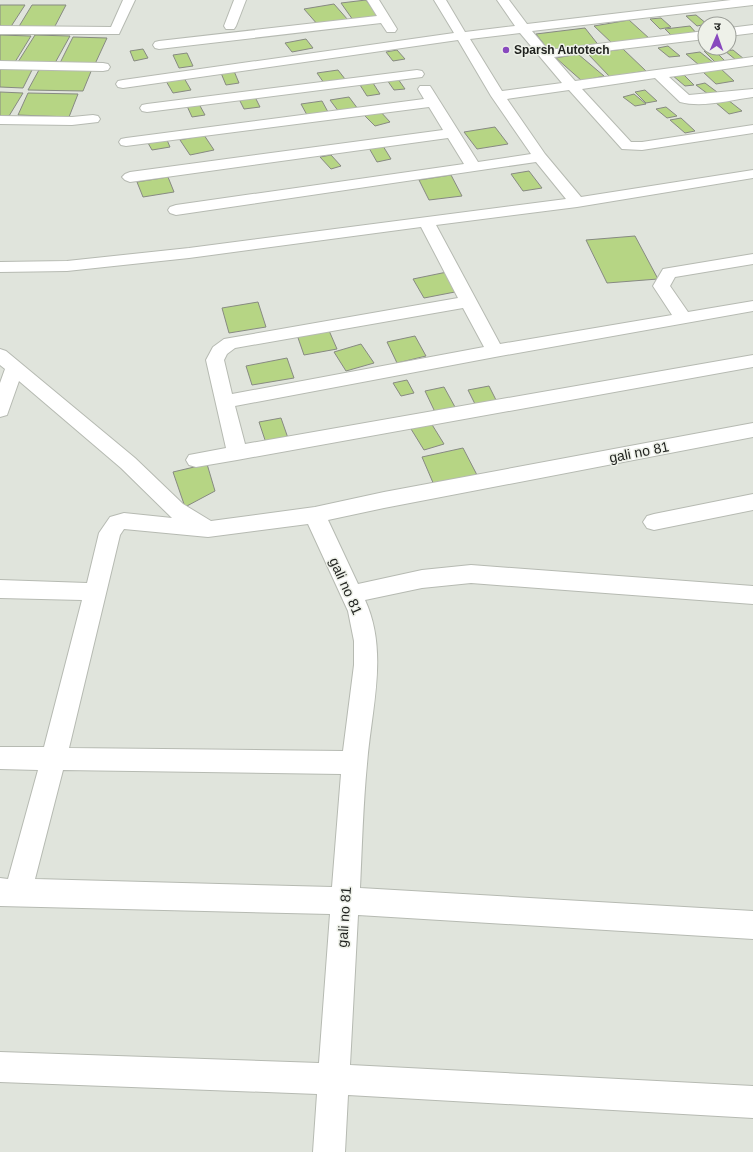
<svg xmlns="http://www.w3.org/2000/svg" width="753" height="1152" font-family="Helvetica,'Noto Sans Devanagari',sans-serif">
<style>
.building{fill:#b6d584;stroke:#878a82}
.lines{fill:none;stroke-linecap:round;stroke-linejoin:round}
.street-casing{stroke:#b6bab2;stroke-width:2}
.street{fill:#fff;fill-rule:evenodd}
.poi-dot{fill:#8849be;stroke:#eef1e9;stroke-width:1.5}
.labels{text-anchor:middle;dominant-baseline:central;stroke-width:3;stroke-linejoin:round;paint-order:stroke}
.far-poi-label{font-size:12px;font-weight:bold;fill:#1f211e;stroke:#eef1e9;text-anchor:start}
.street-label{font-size:14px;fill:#1f211e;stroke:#eef1e9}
</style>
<rect width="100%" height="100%" fill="#e0e4dc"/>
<g class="building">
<polygon points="366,0 378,16 353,20 341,3"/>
<polygon points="334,4 348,20 318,25 304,9"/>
<polygon points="0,5 25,5 10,28 0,28"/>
<polygon points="32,5 66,5 54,28 18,28"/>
<polygon points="696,15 707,24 697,26 686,16"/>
<polygon points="661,18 671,27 660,29 650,19"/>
<polygon points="629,20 650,39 614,45 594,26"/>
<polygon points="690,26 698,35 674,38 665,29"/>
<polygon points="585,28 600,47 551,53 536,34"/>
<polygon points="0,35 31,36 15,62 0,62"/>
<polygon points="35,35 70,36 55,63 18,62"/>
<polygon points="73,37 107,38 95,64 60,63"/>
<polygon points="306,39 313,48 292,52 285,43"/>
<polygon points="668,46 680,56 669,57 658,48"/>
<polygon points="143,49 148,58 134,61 130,51"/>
<polygon points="623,49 646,71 610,77 588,54"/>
<polygon points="397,50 405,59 393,61 386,52"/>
<polygon points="714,50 727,63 717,64 704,51"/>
<polygon points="733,50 744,59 736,60 725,51"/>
<polygon points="700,52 714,63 699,65 686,54"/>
<polygon points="187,53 193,66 179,68 173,55"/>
<polygon points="578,54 604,76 582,81 556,58"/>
<polygon points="2,68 33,68 23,88 0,87 0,70"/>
<polygon points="40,68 92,69 83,91 28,90"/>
<polygon points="721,69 734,81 716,84 703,72"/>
<polygon points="338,70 345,79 324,83 317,73"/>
<polygon points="234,71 239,83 226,85 221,73"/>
<polygon points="682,73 694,85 685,86 672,75"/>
<polygon points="184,78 191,90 173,93 166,81"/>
<polygon points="398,79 405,89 394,90 387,80"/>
<polygon points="373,83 380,94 367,96 360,85"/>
<polygon points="705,83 717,92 708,94 696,85"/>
<polygon points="645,90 657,101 646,103 635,92"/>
<polygon points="0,92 23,93 9,116 0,116"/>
<polygon points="28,93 78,94 69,117 18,115"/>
<polygon points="634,94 646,104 635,106 623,97"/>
<polygon points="255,97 260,107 244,109 239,99"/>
<polygon points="349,97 358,109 339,112 330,100"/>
<polygon points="728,100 742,111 729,114 715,102"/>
<polygon points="322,101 328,112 307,115 301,104"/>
<polygon points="199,104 205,115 192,117 187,106"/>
<polygon points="666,107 677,116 667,118 656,109"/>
<polygon points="379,110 390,122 375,126 363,114"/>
<polygon points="681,118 695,131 685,133 670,120"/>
<polygon points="495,127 508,144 477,149 464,132"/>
<polygon points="204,135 214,150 190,155 180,140"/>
<polygon points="167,140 170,147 152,150 148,143"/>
<polygon points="383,146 391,159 377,162 369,148"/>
<polygon points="331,155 341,166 331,169 320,157"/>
<polygon points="529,171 542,188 523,191 511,174"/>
<polygon points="451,175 462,196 429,200 419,180"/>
<polygon points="168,177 174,192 143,197 137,182"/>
<polygon points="635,236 658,279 607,283 586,240"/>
<polygon points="447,272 460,291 424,298 413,279"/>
<polygon points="258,302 266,327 229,333 222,308"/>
<polygon points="327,326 337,349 304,355 296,332"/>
<polygon points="415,336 426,356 397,363 387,342"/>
<polygon points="361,344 374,363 346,371 334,352"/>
<polygon points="287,358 294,378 252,385 246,366"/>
<polygon points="407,380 414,393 401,396 393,383"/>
<polygon points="489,386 499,406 478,410 468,390"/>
<polygon points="444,387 455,407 435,412 425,391"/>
<polygon points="281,418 289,441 267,446 259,422"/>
<polygon points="431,423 444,444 424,450 411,429"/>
<polygon points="463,448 477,475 434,485 422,457"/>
<polygon points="207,464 215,491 185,507 173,472"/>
</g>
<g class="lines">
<defs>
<g id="street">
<polygon points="123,0 135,0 119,34 0,34 0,26 111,27"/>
<polygon points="234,0 246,0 236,26 234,29 226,29 224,26"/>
<polygon points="367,0 379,0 397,29 395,32 387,32 381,23 159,49 155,48 153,45 155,42 159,41 377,16"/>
<path d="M434,0H446L465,32L515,26L497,0H509L527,24L731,0H753V5L532,31L548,50L705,31V39L554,57L575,81L753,57V65L669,77L689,95L753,89V97C730,100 703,108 680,102L655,78L582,89L631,142H642L753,125V133L642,150L622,149L569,90L507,99L545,154L581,197L753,170V178L577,207L436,225L500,344L672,315L653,286L663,269L753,254V264L675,277L670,286L688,312L753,301V311L495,357L235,406L245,444L753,355V367L237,460L196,467L189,465L186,460L189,455L226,448L206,360L213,347L224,339L458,298L421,227L189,258L67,271L0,272V262L67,261L189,248L566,199L536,162L176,215L170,213L168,210L170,207L176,205L464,164L448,138L130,182L125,180L122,177L125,174L130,172L443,130L429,107L126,146L121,145L119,142L121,139L126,138L424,99L418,89L420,86H430L432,89L478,162L531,154L491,96L458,40L123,88L118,87L116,84L118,81L123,80L454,33ZM520,33L562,83L502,91L470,39ZM463,308L484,347L232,394L224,360L227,354L235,348Z"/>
<polygon points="753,25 753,33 729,36 729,28"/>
<polygon points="0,61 103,63 108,64 110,67 108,70 103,71 0,69"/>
<polygon points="417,70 422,71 424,74 422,77 147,112 142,111 140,108 142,105 147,104"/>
<polygon points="93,115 98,116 100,119 98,122 72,125 0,124 0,116 72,117"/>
<path d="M0,349L6,351L135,458L183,504L211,521L315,507L384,492L753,423V437L384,508L328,520L358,584L422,570L471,565L753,586V604L471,583L422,588L365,600C389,652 371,710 367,764C363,805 362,847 360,888L753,911V939L358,915L350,1065L753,1086V1118L348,1095L345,1152H313L317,1094L0,1082V1052L319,1063L330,914L0,906V878L8,879L38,770L0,769V747H44L82,600L0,598V580L87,583L99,533L110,517L124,513L172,518L121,468L19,381L7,415L0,417V383L5,369L0,365ZM308,524L348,611L354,641V665L343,751L69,748L120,535L124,529L208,537ZM63,770L341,774L332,887L35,879Z"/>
<polygon points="753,494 753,510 654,530 647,528 643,522 647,516 654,514"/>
</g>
</defs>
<use href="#street" class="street-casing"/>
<use href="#street" class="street"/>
</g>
<circle class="poi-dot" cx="506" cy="50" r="4"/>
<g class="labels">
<g class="far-poi-label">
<text x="514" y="50">Sparsh Autotech</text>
</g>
<g class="street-label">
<text transform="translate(639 452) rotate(-11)">gali no 81</text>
<text transform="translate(346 586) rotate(66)">gali no 81</text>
<text transform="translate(344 917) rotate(-86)">gali no 81</text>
</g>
</g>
<g transform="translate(717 36) rotate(2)"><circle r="19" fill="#eef1e9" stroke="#9b9e98"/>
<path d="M0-3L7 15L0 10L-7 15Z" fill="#8849be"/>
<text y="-6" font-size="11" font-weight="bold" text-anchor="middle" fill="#1f211e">उ</text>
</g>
</svg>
